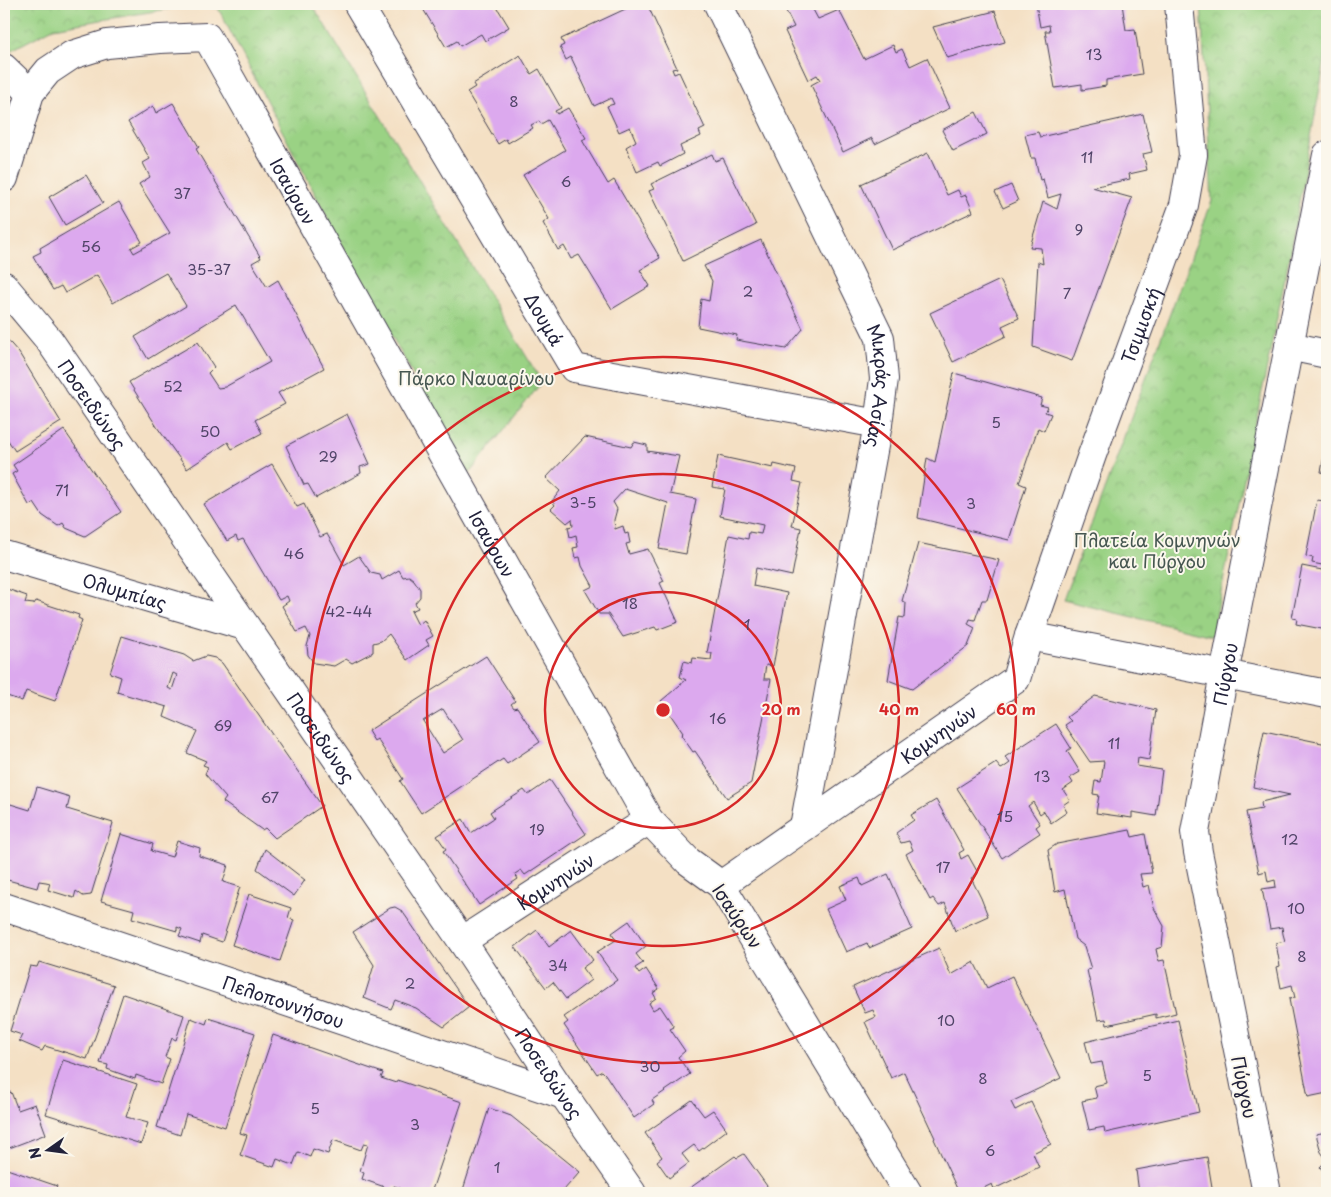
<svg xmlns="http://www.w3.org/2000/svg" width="1331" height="1197" font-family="'Playpen Sans',sans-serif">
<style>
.park{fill:url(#park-crowns);stroke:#5e7a60}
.building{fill:#dca9ee;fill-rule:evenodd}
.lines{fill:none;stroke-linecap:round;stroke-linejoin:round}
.street-casing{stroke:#423e50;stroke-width:30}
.street{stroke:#fff;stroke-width:28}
.ring{fill:none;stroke:#d62828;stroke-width:2.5}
.labels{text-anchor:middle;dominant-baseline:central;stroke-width:4;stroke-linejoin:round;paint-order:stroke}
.number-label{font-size:15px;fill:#504468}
.street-label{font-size:18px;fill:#22223b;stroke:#fbf7ec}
.park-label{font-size:18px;fill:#465751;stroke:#fbf7ec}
.centre{fill:#d62828;stroke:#fbf7ec;stroke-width:2.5}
.ring-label{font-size:15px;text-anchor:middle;font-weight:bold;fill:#d62828;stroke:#fbf7ec;stroke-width:4;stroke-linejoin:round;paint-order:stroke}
</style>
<defs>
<pattern id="park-crowns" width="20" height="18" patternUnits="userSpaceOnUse" patternTransform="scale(1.25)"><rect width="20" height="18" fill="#9ad284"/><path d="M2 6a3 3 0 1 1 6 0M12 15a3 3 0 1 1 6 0" fill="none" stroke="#84b473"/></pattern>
</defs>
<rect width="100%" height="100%" fill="#fbf7ec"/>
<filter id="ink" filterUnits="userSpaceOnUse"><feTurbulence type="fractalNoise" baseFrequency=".02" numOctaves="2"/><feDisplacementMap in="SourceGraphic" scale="10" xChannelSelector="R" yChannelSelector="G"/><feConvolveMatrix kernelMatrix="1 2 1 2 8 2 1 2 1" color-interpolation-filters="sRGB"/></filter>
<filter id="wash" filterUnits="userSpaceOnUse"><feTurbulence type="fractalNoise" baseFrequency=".0096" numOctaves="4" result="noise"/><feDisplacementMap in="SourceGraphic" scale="20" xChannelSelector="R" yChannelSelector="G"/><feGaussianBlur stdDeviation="1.12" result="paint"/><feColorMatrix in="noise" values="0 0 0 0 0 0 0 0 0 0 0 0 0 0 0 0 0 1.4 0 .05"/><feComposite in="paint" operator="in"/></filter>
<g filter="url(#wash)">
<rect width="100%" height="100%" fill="#f4e0c4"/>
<g class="park">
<polygon points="4,4 312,4 542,382 468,475 338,238 218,8 186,6 53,28 4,54"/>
<polygon points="1201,4 1327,4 1327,49 1286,274 1212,636 1063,600 1212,201"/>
</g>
<g id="blocks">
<g class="building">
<polygon points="420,4 495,4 509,27 485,41 481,34 460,46 457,41 446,47"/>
<polygon points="636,4 647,4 677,68 672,69 674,74 679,72 705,128 699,131 701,136 680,146 683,154 660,166 658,162 637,172 626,147 636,141 630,127 619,132 607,106 614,104 611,98 594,106 571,57 566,60 560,47 564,45 561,39"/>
<polygon points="794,4 810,4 818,19 839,10 864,59 893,45 896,52 902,49 910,66 927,58 950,108 875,144 872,138 843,152 811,85 820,80 817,75 808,80 785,31 794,27 784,7"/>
<polygon points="1036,4 1122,4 1126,30 1135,29 1142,74 1106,80 1106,86 1082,90 1082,84 1055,88 1045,31 1050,31 1049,25 1040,27"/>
<polygon points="995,11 1005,42 947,58 933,27"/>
<polygon points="520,55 531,74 539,69 561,108 555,111 557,114 568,108 586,138 582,140 608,184 614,180 660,258 640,270 650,286 612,309 579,255 571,259 564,246 558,250 543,223 549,219 523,175 565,150 548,120 541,124 539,121 531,125 533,128 508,143 506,139 498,144 467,92 475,87 473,84"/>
<polygon points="173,103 199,147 196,149 261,258 252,263 267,287 278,280 324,368 278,393 285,404 255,420 262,433 232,449 228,442 187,469 157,427 129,382 198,342 214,367 208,373 218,388 225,387 270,362 236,305 148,359 135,337 186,306 166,273 113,303 97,275 65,293 61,286 53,290 33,256 41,252 40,248 119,202 142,242 131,248 134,253 170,233 139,184 150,177 143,163 150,159 128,122 153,106 156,113"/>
<polygon points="976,112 987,134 953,151 942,130"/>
<polygon points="1143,114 1152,152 1143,154 1147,170 1129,174 1130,179 1092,187 1132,198 1072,361 1033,347 1038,262 1043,264 1041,248 1030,247 1043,202 1057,209 1061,194 1048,198 1043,179 1040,180 1035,158 1031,158 1025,135 1038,132 1040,137"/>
<polygon points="928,153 947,195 958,190 961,197 966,195 973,212 892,250 861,184"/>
<polygon points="712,154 715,161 723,158 756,225 683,261 649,191 654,189 651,184"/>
<polygon points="86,175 103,203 65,225 49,197"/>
<polygon points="1011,185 1018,201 1003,208 995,192"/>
<polygon points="761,240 803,329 786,349 736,340 737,335 698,327 701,299 709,301 712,281 704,266"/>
<polygon points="1000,280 1019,318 1002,326 1006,336 953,362 930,313"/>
<polygon points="4,336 19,353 61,422 15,451 4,434"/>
<polygon points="954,373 1042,398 1040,405 1048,407 1045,412 1051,414 1044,431 1038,428 1021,478 1019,483 1026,486 1009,540 918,518 927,458 935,462"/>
<polygon points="347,414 370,464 360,467 361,473 316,498 308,484 304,485 286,446"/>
<polygon points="64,430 121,512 85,536 66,528 63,523 58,526 42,515 34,503 29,505 12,474 17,471 13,465"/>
<polygon points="585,437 631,447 634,442 647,445 647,451 679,456 670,494 696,499 686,554 659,549 668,503 625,489 613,502 617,509 614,520 615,529 623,526 625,534 628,533 630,543 626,544 629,554 648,549 664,581 660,583 678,622 657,630 655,627 623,637 608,614 599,614 585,590 593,586 582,566 580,557 575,558 573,548 578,547 576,535 570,537 568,527 573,526 572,519 567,523 551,509 555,505 552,501 560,491 546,478"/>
<polygon points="1326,446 1327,446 1327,473 1321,472"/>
<polygon points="718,456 773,468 774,464 796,469 793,481 802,483 792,526 801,528 792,576 756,568 753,586 787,593 773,666 766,665 765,671 764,679 771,679 751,783 727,798 695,751 693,752 681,735 683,733 661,701 686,680 680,677 684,661 692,663 693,658 711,660 712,653 707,653 729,535 748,539 749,532 761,534 763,525 720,516 725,489 712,487"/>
<polygon points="272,464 297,507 304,504 320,537 327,534 344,565 359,556 371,573 380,575 382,580 399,570 403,577 409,576 414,580 420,589 420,597 415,603 418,608 411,611 418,625 424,620 433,636 426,640 429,645 407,660 389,634 381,641 373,643 373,652 352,663 346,659 334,666 314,663 308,655 307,646 310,636 306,628 297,632 282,606 289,601 287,596 279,600 243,539 238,541 236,536 227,541 204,504"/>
<polygon points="1325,495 1327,496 1327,566 1312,563 1313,558 1306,556 1317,500 1324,501"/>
<polygon points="918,543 999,560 987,600 982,600 975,620 970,619 968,624 975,628 968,646 912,689 888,680 899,617 905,618 906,603 902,601"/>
<polygon points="1302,566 1327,571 1327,630 1296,624 1297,619 1292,618"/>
<polygon points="4,588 27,596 25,603 34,604 36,601 79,615 78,618 82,620 55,701 26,691 22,701 4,695"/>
<path d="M122,636L184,655L193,661L206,656L215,658L222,663L322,806L275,838L265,828L262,830L223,802L226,798L205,774L208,767L203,765L206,761L187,753L197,731L164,717L167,707L117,692L121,677L110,673ZM173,673L177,675L172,690L168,688Z"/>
<path d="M486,656L515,701L511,704L514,708L517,707L540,742L507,764L503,759L421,813L400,781L403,779L377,739L374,741L368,731ZM443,709L463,740L443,753L423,721Z"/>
<polygon points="1095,696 1156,710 1149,760 1138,758 1137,766 1162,770 1156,816 1132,812 1132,818 1096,813 1099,795 1093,794 1095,781 1101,782 1104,761 1090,762 1065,725 1071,721 1067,717"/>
<polygon points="1056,724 1071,748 1067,751 1080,772 1070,778 1073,783 1063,790 1070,800 1063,805 1067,812 1051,823 1044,811 1040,814 1033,802 1028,806 1040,824 1036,827 1040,833 1002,858 957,788 996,763 1001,769 1003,768 1010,763 1005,757"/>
<polygon points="1264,731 1327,744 1327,802 1323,816 1327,818 1327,858 1325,858 1327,870 1327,1093 1308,1097 1289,999 1295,998 1292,985 1281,988 1277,967 1280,966 1276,943 1285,941 1283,934 1282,927 1270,929 1262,889 1276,887 1275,880 1268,882 1266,871 1259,873 1246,812 1262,809 1261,802 1290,795 1253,787"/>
<polygon points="550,780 586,834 525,875 521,870 515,874 518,879 479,905 443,851 446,849 437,836 463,819 471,833 494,818 490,812 524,790 528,795"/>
<polygon points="37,787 70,797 67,809 113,823 91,895 83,896 76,891 74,898 48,890 50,883 46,882 39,881 37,888 4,879 6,871 4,870 4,802 30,810"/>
<polygon points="936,800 964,850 959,853 961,859 968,855 978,873 971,878 981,898 988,916 955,931 945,903 939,906 933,898 930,900 906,854 913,850 909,841 901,843 896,833 914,820 911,815"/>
<polygon points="1130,830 1132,837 1145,834 1152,873 1140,874 1143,887 1149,885 1154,908 1164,926 1162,947 1156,949 1157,954 1159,961 1164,960 1176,1013 1156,1018 1156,1014 1107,1025 1106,1019 1098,1020 1087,970 1091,969 1084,946 1075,939 1065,889 1055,892 1048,850 1057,844"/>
<polygon points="121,834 153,844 151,851 172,857 177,841 200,848 199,856 228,865 223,882 240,887 222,942 202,935 200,943 179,936 182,929 177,927 177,931 132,918 134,910 101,901"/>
<polygon points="265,849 305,880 294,896 257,869"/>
<polygon points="888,874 912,929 869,948 867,943 846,952 826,909 846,900 840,886 859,878 862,886"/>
<polygon points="249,894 291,908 288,918 294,920 280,961 232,945"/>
<polygon points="395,907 402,911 469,1007 444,1027 416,1008 395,1000 391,1009 364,998 374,965 353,932 390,908"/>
<polygon points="629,921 646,946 636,954 643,963 635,968 639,974 646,969 659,989 653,993 656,998 649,1003 653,1010 660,1006 674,1027 670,1029 685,1051 678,1057 690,1074 652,1100 654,1104 634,1118 605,1074 602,1071 597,1074 564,1025 568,1022 564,1017 617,980 597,952 616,940 612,933"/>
<polygon points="537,930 549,947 571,930 593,960 582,968 591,980 566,999 553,982 546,988 515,947"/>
<polygon points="939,948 951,975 974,962 987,988 1012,976 1061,1078 1011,1102 1015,1110 1031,1102 1051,1144 1033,1153 1039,1167 994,1189 992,1184 973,1193 959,1193 934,1139 935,1138 904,1072 891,1078 865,1022 876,1017 873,1010 865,1013 853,987"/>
<polygon points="39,962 114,985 87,1059 45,1046 42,1051 19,1041 22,1035 10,1031 30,966 37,967"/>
<polygon points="123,994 184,1015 176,1040 172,1038 165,1057 170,1059 161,1084 136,1075 135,1079 107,1069 108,1065 100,1063"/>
<polygon points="191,1018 206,1024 208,1018 255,1033 225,1127 186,1114 180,1135 157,1127"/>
<polygon points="1178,1020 1199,1112 1105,1133 1104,1127 1089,1130 1082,1101 1097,1098 1094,1086 1107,1083 1102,1062 1091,1064 1085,1042"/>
<polygon points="273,1035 383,1073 381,1078 396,1083 397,1080 462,1102 431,1193 414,1193 394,1186 393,1190 362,1179 364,1173 360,1171 368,1144 364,1143 361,1150 333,1140 328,1154 313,1149 310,1157 298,1152 293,1165 277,1159 274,1167 240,1155 247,1135 240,1133"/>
<polygon points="63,1060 137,1084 126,1117 148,1123 141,1144 46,1114"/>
<polygon points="11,1092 18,1110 35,1104 46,1134 4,1150 4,1095"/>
<polygon points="692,1100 704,1116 713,1110 727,1130 699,1151 694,1145 682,1154 689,1163 669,1178 657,1161 662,1157 645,1133"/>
<polygon points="489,1108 511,1116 580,1172 563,1191 565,1193 462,1193"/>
<polygon points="1327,1132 1327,1176 1320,1167 1327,1160 1321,1152 1316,1134"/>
<polygon points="744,1154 772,1193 683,1193 735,1156 737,1158"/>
<polygon points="1207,1157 1213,1193 1139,1193 1136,1170"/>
<polygon points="7,1169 57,1186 54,1193 4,1193 4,1177"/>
</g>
</g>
</g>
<g filter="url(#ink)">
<use href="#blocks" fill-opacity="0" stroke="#423e50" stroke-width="1"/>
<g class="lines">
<defs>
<g id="street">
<path id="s1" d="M358,4L574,368L878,424"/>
<path id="s2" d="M718,4L880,338L884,379L878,424L804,827"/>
<polyline points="4,68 30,93"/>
<path id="s3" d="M4,178L30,93L48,71L72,55L107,44L160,39L207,37L649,820L688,861L721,885L908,1193"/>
<path id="s4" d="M4,286L49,340L462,941L564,1095L632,1193"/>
<polyline points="1289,346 1327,354"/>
<path id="s5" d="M4,555L245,626"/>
<polyline points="1029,636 1327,694"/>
<path id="s6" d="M721,885L1016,679L1029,636L1092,455L1184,205L1193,155L1179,4"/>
<path id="s7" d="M4,907L564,1095"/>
<path id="s8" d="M462,941L649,820"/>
<path id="s9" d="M1267,1193L1198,852L1195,832L1224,674L1327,155"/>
</g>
</defs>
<use href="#street" class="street-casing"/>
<use href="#street" class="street"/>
</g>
</g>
<g class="ring">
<circle cx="663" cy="710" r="118"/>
<circle cx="663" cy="710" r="236"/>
<circle cx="663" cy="710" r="353"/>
</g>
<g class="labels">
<g class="number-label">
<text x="1094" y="53">13</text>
<text x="514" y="100">8</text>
<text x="1087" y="156">11</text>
<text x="566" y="180">6</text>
<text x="182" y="192">37</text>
<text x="1079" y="228">9</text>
<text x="91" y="245">56</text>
<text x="209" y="268">35-37</text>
<text x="748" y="290">2</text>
<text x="1067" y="292">7</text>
<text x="173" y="385">52</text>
<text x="996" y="421">5</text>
<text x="210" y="430">50</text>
<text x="328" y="455">29</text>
<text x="62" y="489">71</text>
<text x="583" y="501">3-5</text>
<text x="971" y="502">3</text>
<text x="294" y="552">46</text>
<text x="630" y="602">18</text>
<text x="349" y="610">42-44</text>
<text x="747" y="623">1</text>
<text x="718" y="717">16</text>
<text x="223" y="724">69</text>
<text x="1114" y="742">11</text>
<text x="1042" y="775">13</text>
<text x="270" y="796">67</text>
<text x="1005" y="815">15</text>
<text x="537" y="828">19</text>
<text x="1290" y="838">12</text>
<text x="943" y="866">17</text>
<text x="1296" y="907">10</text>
<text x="1302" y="955">8</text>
<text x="558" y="964">34</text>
<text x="410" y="982">2</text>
<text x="946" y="1019">10</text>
<text x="650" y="1065">30</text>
<text x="1147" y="1074">5</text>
<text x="983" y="1077">8</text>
<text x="315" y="1107">5</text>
<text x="415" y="1123">3</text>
<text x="990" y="1149">6</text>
<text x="497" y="1166">1</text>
</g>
<g class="street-label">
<text stroke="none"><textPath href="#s3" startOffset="460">Ισαύρων</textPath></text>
<text stroke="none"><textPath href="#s1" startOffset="366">Δουμά</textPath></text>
<text stroke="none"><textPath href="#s6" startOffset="735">Τσιμισκή</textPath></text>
<text stroke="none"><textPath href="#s2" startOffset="419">Μικράς Ασίας</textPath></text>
<text stroke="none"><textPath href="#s4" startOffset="148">Ποσειδώνος</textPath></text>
<text stroke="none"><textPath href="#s3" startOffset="865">Ισαύρων</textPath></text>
<text stroke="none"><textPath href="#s5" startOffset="126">Ολυμπίας</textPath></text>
<text stroke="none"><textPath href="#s9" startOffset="529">Πύργου</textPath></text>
<text stroke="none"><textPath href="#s6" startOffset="265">Κομνηνών</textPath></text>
<text stroke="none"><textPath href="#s4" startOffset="552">Ποσειδώνος</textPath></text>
<text stroke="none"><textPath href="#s8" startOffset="111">Κομνηνών</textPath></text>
<text transform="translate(738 916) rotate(56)">Ισαύρων</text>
<text stroke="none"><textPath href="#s7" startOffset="295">Πελοποννήσου</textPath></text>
<text stroke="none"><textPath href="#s4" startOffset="958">Ποσειδώνος</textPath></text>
<text transform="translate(1245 1087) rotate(78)">Πύργου</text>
</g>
<g class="park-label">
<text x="476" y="377">Πάρκο Ναυαρίνου</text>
<text x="1157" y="539">Πλατεία Κομνηνών<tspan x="1157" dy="21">και Πύργου</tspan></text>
</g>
</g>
<circle cx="663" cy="710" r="8" class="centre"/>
<g class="ring-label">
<text x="781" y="715">20 m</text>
<text x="899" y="715">40 m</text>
<text x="1016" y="715">60 m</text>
</g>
<rect width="1331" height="1197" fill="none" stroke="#fbf7ec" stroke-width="20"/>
<g transform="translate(48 1150) rotate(256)" stroke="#fbf7ec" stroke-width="4" paint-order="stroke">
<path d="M0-4L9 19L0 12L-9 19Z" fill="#22223b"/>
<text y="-8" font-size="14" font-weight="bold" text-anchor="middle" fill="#22223b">N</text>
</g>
</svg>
